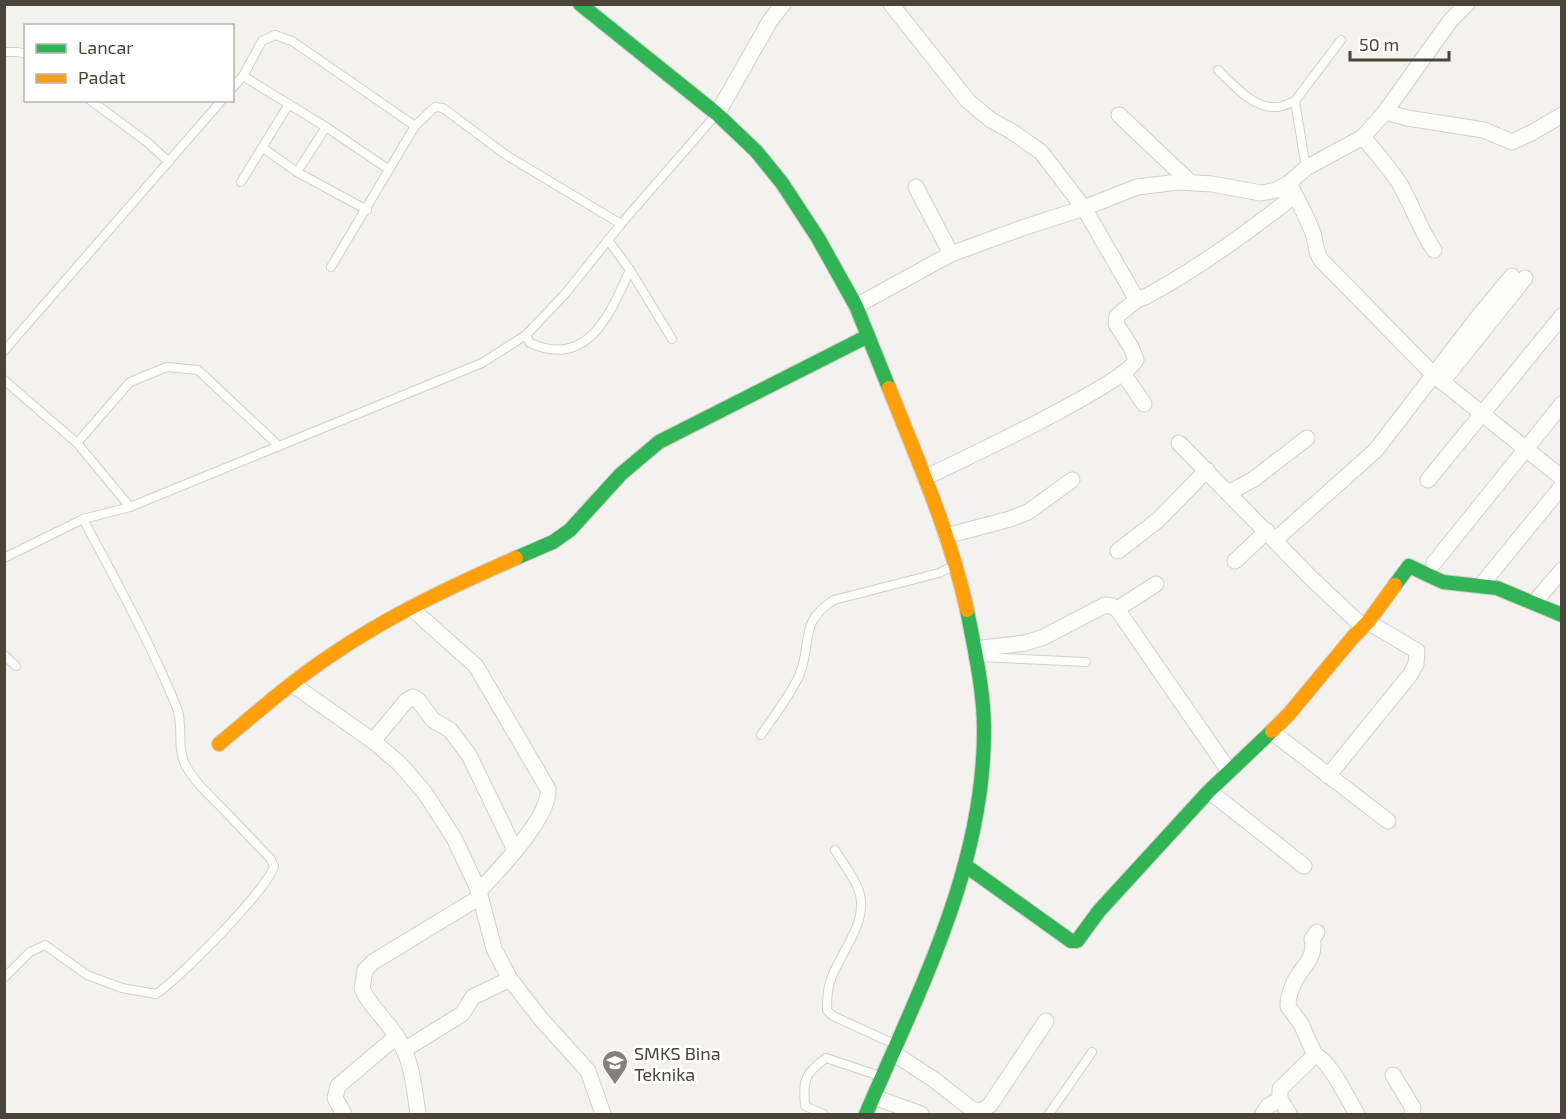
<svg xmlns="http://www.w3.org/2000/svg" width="1566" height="1119" font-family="'Exo 2',sans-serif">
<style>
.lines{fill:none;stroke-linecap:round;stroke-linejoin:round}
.lane-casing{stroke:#d2d0cb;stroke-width:10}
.street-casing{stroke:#d2d0cb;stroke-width:17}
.fast-casing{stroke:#d3cfc5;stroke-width:16}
.slow-casing{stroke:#d3cfc5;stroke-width:16}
.lane{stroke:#fdfdfc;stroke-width:8}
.street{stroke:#fdfdfc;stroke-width:15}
.fast{stroke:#30b455;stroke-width:14}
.slow{stroke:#ff9f0a;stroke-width:14}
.labels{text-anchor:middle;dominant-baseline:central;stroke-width:6;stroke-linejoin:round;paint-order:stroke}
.poi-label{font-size:18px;fill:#4b4439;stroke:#fff;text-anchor:start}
</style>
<rect width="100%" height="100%" fill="#f4f2ee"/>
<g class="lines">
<defs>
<g id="lane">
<polyline points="4,52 18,52 26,54"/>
<path d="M1218,70C1234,85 1253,109 1277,107C1283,107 1289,103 1295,101"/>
<polyline points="243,76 326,127 388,169"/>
<polyline points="232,88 243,76 262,41 275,35 292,41 415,126 435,107 443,108 506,155 621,224 714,117"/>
<polyline points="90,100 147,142 169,162"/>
<polyline points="263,148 297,172 367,210"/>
<polyline points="1306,168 1295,101 1341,40"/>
<polyline points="297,172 326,127"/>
<polyline points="241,182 289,104"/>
<polyline points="608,240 630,270 672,339"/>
<polyline points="331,267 415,126"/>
<path d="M526,335L530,343C588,369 610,314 630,270"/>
<polyline points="4,351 222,100"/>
<polyline points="4,380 77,443 130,507"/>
<polyline points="77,443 130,382 167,367 198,370 279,446"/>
<polyline points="4,558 83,519 130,507 482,363 526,335 565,294 621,224"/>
<polyline points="4,655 16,666"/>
<polyline points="979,657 1086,662"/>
<path d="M761,735C774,716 789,697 799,676C813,643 798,622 834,600L939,573L951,567"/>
<path d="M835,850C842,862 851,873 857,886C873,920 839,952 830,982C827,991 827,1000 827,1010L833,1016L892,1043"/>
<path d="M4,978L30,952L45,945L87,975L122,988L156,994C177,981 269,888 274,866L270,858C252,840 236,822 219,805C207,793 194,781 186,766C176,748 184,727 177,708C150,642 116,581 83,519"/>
<path d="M823,1114L805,1106C803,1080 804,1074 826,1058L877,1075"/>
<polyline points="1049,1114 1092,1052"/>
</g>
<g id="street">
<polyline points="891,4 968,101 991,120 1011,131 1041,152 1084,208 1133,293 1138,299"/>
<polyline points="1385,112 1407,118 1484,130 1512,142 1533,132 1562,115"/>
<polyline points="717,114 770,21 783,4"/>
<polyline points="1119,115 1190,182"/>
<path d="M1363,137C1376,153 1390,168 1401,186C1413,207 1420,230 1434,250"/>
<polyline points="916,187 951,254"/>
<path d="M1292,189C1299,203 1307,217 1313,233C1316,242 1315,251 1321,260L1434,375L1562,478"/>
<polyline points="856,306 951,254 1022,228 1084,208 1137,187 1178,182 1212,184 1261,193 1277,190 1289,183 1306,168 1363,137 1385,112 1450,21 1467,4"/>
<polyline points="1123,373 1144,404"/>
<polyline points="1442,382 1525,278"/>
<polyline points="1179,443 1311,578 1362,626"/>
<path d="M925,478C959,461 1125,384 1136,360L1131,347L1116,324L1117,316L1138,299L1145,297C1199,268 1247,233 1295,195"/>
<polyline points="1428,480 1562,316"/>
<polyline points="1228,493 1254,479 1307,438"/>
<polyline points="946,536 1010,519 1028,512 1072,480"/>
<polyline points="1275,540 1376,450 1478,317 1512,276"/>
<polyline points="1118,551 1158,520 1207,470"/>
<polyline points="1235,561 1267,531"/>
<polyline points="1434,563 1562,404"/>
<polyline points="1483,583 1562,486"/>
<polyline points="1539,597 1562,570"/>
<path d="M411,608L476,666L548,789C551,816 498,871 479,891"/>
<polyline points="1117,609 1156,584"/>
<polyline points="975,649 1025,643 1044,637 1105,605 1112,606 1117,609 1229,771"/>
<polyline points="292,684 373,741 400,764 425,793 454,838 479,891 494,949 510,979 541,1019 588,1071 603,1114"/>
<polyline points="1272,732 1388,821"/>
<polyline points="373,741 406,701 413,697 418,700 433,720 450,730 469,755 515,850"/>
<polyline points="1328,776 1410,675 1416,664 1417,651 1368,622"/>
<polyline points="1209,791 1304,866"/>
<polyline points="404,1050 462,1014 473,997 510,979"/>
<polyline points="893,1053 933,1079 969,1107 977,1111 983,1110 990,1105 1046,1021"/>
<path d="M1315,1055L1301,1024L1288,1006C1288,996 1293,982 1299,974C1307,963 1316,954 1312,939L1317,932"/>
<polyline points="1393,1075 1413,1108 1412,1114"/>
<polyline points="874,1097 921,1114"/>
<polyline points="344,1114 335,1098 338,1086 397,1036"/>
<path d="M418,1114C414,1087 412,1057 395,1034C385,1019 370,1006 362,989L365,970L373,962L480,897"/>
<polyline points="1263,1114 1268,1106 1280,1099"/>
<path d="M1289,1114L1280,1099V1089L1315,1055C1330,1060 1348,1100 1357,1114"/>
</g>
<g id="fast">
<polyline points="580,4 717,114 756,151 782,183 818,238 856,306 889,388"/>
<polyline points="516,558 553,542 570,530 621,474 659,442 868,336"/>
<polyline points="1395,585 1409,566 1443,582 1497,588 1562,615"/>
<polyline points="966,866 1071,941 1077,941 1099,911 1209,791 1272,731"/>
<path d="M866,1114C919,990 985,866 984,728C984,691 974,646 967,610"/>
</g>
<g id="slow">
<path d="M889,388C918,461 950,533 967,610"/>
<polyline points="1272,731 1289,714 1353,637 1368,622 1395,585"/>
<path d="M219,744C255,714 291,682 330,656C388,616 452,586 516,558"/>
</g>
</defs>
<use href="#lane" class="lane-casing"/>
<use href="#street" class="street-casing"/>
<use href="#fast" class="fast-casing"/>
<use href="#slow" class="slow-casing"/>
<use href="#lane" class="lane"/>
<use href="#street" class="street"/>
<use href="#fast" class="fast"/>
<use href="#slow" class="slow"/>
</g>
<defs>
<symbol id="school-pin" viewBox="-11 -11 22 30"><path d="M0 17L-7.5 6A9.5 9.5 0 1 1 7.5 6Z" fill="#868178" stroke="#fff"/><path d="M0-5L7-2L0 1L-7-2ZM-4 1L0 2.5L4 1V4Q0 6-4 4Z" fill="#fff"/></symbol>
</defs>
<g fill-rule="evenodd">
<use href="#school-pin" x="600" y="1048" width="30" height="40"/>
</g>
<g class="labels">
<g class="poi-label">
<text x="634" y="1053">SMKS Bina<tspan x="634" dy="21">Teknika</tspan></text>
</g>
</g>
<rect width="1566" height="1119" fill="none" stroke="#4b4439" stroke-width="12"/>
<rect x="24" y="24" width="210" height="78" fill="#ffffff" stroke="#b7b4b0" stroke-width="1.5"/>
<rect x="36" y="44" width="30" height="9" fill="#30b455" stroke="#b7b4b0" stroke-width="1.5"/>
<text x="78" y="54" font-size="18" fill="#4b4439">Lancar</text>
<rect x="36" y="74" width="30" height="9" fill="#ff9f0a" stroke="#b7b4b0" stroke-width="1.5"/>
<text x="78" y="84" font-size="18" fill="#4b4439">Padat</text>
<path d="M1350 51v9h99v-9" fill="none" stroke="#4b4439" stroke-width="3"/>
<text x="1359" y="51" font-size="18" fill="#4b4439" stroke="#ffffff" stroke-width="4.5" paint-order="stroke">50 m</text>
</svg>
